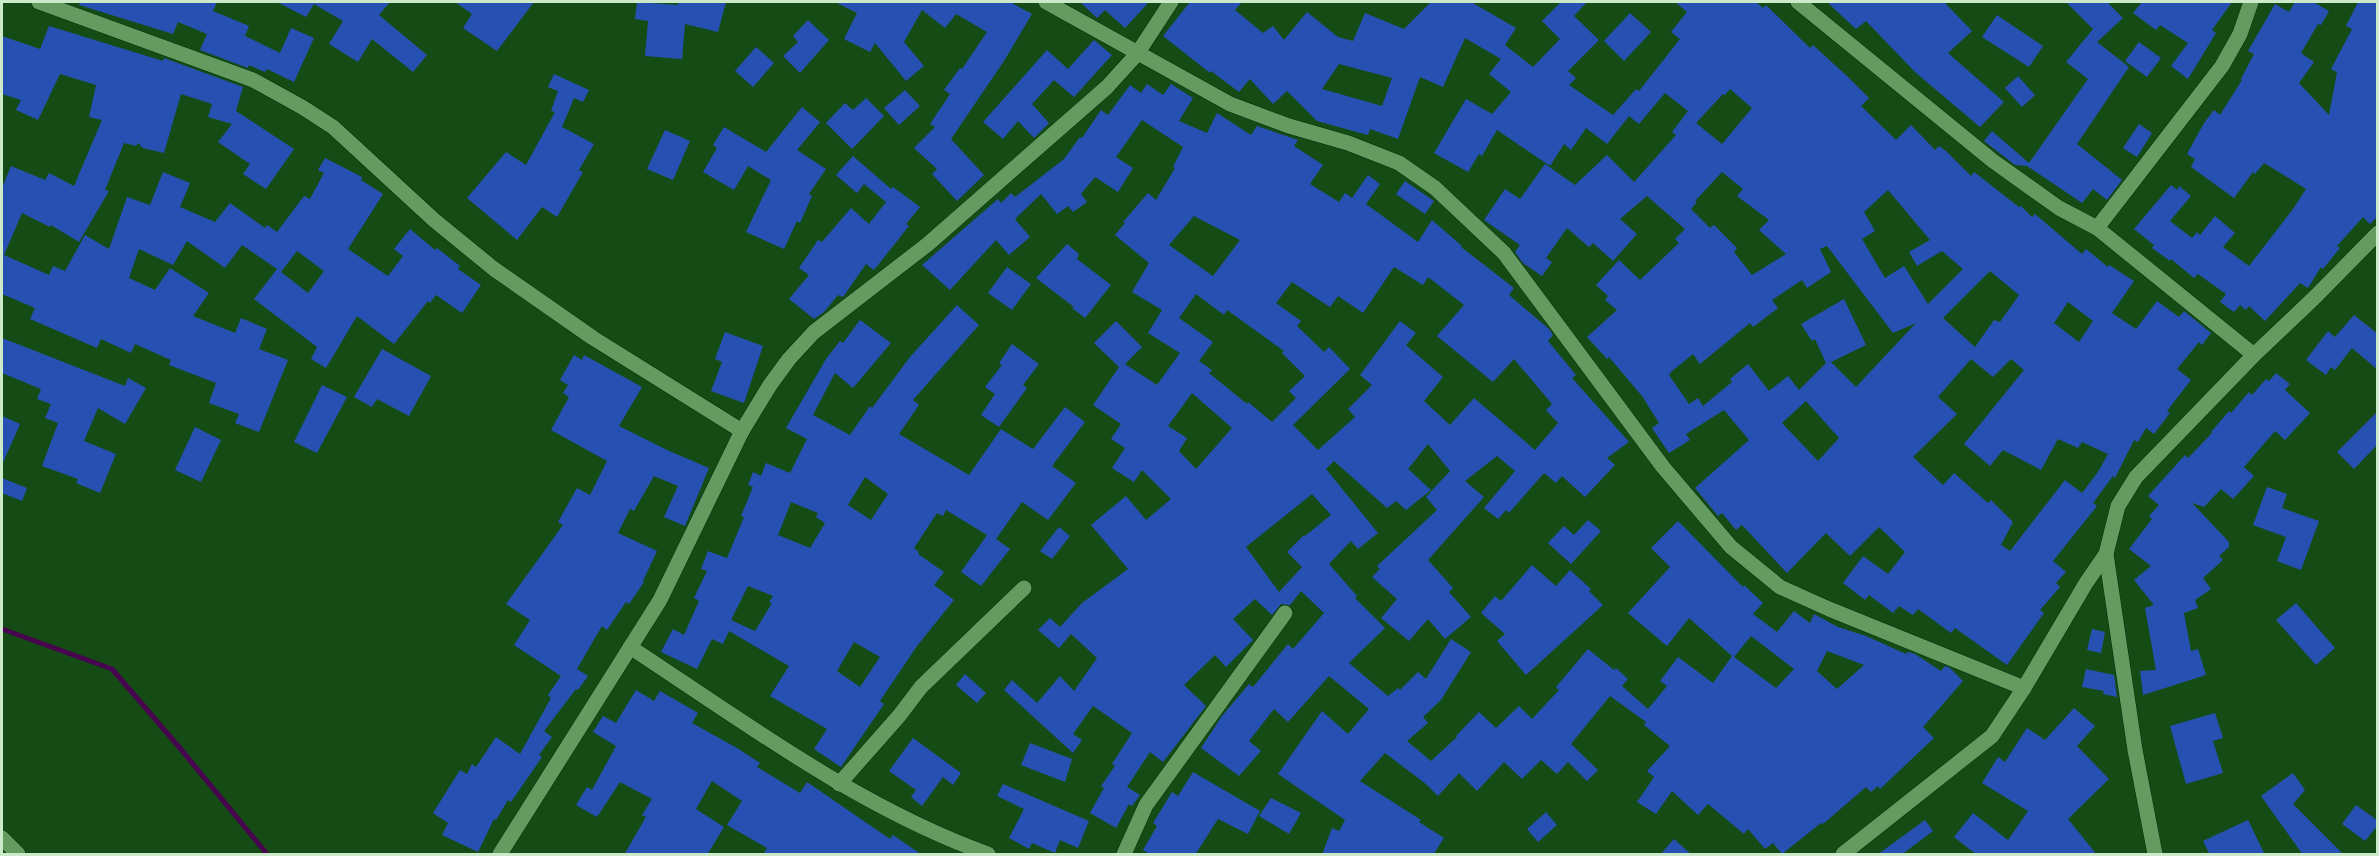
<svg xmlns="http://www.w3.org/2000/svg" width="2379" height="856" font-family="Raleway,sans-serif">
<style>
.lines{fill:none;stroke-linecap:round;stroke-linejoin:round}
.stream{stroke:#48054f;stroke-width:5}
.building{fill:#2651b3;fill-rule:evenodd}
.minor-casing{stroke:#052f06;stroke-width:16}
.secondary-casing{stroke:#052f06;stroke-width:16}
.minor{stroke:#649b61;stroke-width:15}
.secondary{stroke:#649b61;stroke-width:15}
</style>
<rect width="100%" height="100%" fill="#154c16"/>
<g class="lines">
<polyline class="stream" points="2,629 112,669 179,747 267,854"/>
</g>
<g class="building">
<polygon points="80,2 217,2 213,11 249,26 245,36 280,53 291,28 314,38 294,82 267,69 265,72 249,65 248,68 200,50 207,34 178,22 173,34 79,5"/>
<polygon points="277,2 390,2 379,15 427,55 413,72 372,39 358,62 329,44 343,21 314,4 306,17"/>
<polygon points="455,2 534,2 497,51 463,28 472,14"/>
<polygon points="637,2 678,5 678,2 726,2 718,32 685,24 682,59 645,56 648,21 635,19"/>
<polygon points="835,2 1010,2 1032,14 1004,61 951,139 984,175 957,201 932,174 937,169 914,148 935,127 930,124 950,94 944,90 960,68 962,69 987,32 956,14 945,28 922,10 904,42 924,66 906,81 875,43 870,52 844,39 857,13"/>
<polygon points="1080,2 1149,2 1125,28 1105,10 1097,18"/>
<path d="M1190,2H1242L1235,10L1263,33L1273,26L1284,40L1307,12L1338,37L1353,41L1365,13L1404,29L1431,2H1471L1516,28L1505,45L1533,67L1560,39L1542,21L1561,2H1587L1574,16L1599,40L1568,71L1576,78L1569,85L1613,115L1636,89L1639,91L1680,39L1671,32L1687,12L1675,2H1756L1763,8L1766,5L1810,48L1813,45L1847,76L1869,98L1861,106L1896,140L1911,125L1935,150L1939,146L1946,151L1971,176L1974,172L2019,207L2021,206L2032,217L2035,214L2082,254L2086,249L2108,267L2109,265L2134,281L2112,313L2136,329L2157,301L2179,317L2184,311L2211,333L2202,345L2199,342L2177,369L2191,380L2167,411L2170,413L2154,434L2146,428L2138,442L2134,440L2115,478L2113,476L2093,503L2097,506L2053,561L2066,572L2056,583L2060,587L2040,610L2044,613L2007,665L1955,628L1951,633L1918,609L1913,615L1899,606L1893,613L1869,595L1865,600L1843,583L1863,556L1888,574L1905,552L1879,527L1850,556L1826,533L1787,573L1742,525L1736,530L1722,513L1718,516L1695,488L1749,440L1724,410L1686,434L1690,440L1669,453L1652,428L1659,423L1642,396L1609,357L1607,359L1587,337L1617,310L1605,300L1608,296L1596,285L1619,260L1640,280L1679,243L1675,239L1685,229L1647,196L1620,219L1637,234L1613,261L1593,243L1589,247L1567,228L1546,258L1552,262L1542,276L1523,263L1515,252L1520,245L1484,220L1505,189L1520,199L1545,164L1575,185L1607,155L1634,182L1676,135L1672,132L1688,111L1665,93L1639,124L1629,116L1607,144L1586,128L1571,150L1564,144L1550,166L1497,130L1482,156L1479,154L1468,172L1434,153L1466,99L1492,114L1511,92L1489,74L1501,59L1465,38L1443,87L1420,77L1398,139L1370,129L1368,135L1317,121L1287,91L1273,104L1250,79L1239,92L1211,71L1210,73L1163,36ZM1339,64L1392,78L1382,106L1322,89ZM1730,89L1752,108L1722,144L1696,123L1723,94L1725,95ZM1722,172L1743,189L1737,196L1769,220L1759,230L1786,254L1752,275L1734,252L1737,248L1714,225L1710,228L1691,209L1697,202L1695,201ZM1888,190L1930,240L1909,252L1917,266L1942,251L1963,269L1928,304L1904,266L1885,278L1862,239L1875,231L1864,212ZM1827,246L1893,333L1916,323L1856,387L1831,362L1866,345L1844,299L1801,324L1812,341L1815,339L1826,363L1799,390L1788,376L1769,391L1748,364L1730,379L1732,382L1703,406L1698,398L1689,404L1669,375L1671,372L1693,354L1700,364L1750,323L1753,327L1778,308L1772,300L1802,280L1807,288L1831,272L1820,249ZM1990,271L2019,295L2000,322L1994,320L1975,347L1943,318ZM2068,302L2093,321L2079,342L2054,323ZM1971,359L1993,377L2011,359L2024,370L1964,444L1990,466L2003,450L2041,470L2058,439L2078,448L2082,442L2108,454L2098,472L2082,493L2065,480L2010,551L2001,545L2013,522L1991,500L1988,503L1954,473L1943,485L1913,457L1957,414L1938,397ZM1806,401L1839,438L1818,461L1782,423Z"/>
<polygon points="1827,2 1944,2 1972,31 1948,53 2004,102 1980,127 1915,72 1866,21 1856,29"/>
<polygon points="2066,2 2107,2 2123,18 2097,42 2129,67 2077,144 2122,180 2107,200 2093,189 2082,203 2027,166 2015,165 1984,141 1992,131 2029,163 2088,79 2066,62 2093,29"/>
<polygon points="2142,2 2232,2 2212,30 2216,33 2188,79 2171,66 2188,43 2160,25 2156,30 2133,13"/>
<polygon points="2295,2 2313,2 2329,11 2321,25 2318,24 2301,53 2314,62 2299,83 2329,115 2337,72 2331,69 2352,29 2346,26 2358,2 2378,2 2378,216 2370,224 2363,217 2337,246 2340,248 2323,269 2321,267 2308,288 2300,283 2265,321 2249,306 2246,310 2240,305 2234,312 2220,302 2226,294 2198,274 2194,278 2171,259 2170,261 2152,248 2154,245 2134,229 2171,185 2177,190 2179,186 2191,196 2170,221 2192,238 2197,232 2200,235 2215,216 2235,233 2223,247 2249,266 2293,209 2306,189 2264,163 2255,174 2253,172 2234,198 2191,167 2195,159 2187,154 2204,123 2214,110 2220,115 2242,80 2241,79 2254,54 2248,51 2275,4 2289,12"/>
<polygon points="1630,13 1651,32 1624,61 1604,41"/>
<polygon points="1997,15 2043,46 2029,67 1982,37"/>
<polygon points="808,20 829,40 800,73 783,56 798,42 793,36"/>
<path d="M49,26L163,61L164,58L243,87L236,111L294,149L266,189L243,174L250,164L218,142L232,124L208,117L212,104L181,94L164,153L143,148L138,143L136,146L124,143L105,190L109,191L79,242L51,225L50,227L22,213L4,255L49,275L53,266L65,271L85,235L109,249L127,197L150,205L163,172L190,183L180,207L215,222L230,203L265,228L267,225L277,232L304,196L310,199L324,173L318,170L325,158L362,177L361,180L383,194L348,249L388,276L403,256L394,249L410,229L435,250L437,248L460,266L458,269L481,285L462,313L436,295L430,303L428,301L394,344L357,316L326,368L311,359L317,347L254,299L277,269L242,245L225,268L187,241L173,265L139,249L129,278L155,290L170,268L209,293L193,316L235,333L241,318L267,329L259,349L288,360L259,432L235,423L239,414L209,403L216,383L169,365L171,360L135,344L131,353L101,339L97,348L30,319L35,308L2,294V188L11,166L45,180L49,173L74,186L102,120L89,117L96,85L60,74L38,120L16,110L21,100L2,94V36L40,49ZM297,251L324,271L308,293L281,272Z"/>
<polygon points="1094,40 1112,55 1074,97 1054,80 1032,104 1049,123 1034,138 1018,121 1003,139 983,122 1047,50 1068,69"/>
<polygon points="2139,42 2161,58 2147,77 2125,61"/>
<polygon points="756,47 774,63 753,87 735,71"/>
<polygon points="554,74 589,90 583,102 574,98 562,127 594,144 579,170 583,172 557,217 542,207 517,240 467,198 506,152 526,165 555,112 551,111 558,91 548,87"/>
<polygon points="2018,76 2035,95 2022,107 2005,88"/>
<path d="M1147,84L1163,95L1171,84L1193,98L1179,121L1207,133L1217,113L1251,135L1257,126L1298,140L1294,146L1323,165L1310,184L1339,202L1345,193L1352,198L1368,175L1380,184L1366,204L1418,242L1432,220L1462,246L1461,247L1514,288L1509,295L1549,329L1553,335L1548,341L1576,375L1572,378L1629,442L1607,458L1615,465L1585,497L1562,476L1556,483L1544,473L1509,513L1506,510L1498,519L1484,508L1515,471L1497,456L1465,481L1484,497L1428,560L1453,588L1449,592L1471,617L1445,639L1428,619L1409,641L1381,618L1397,599L1372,577L1380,569L1377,566L1437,510L1426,497L1450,471L1428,444L1408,469L1431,490L1406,510L1396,501L1387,508L1334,461L1326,469L1378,533L1358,549L1351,541L1329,564L1357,596L1355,598L1385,628L1349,663L1388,696L1398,688L1400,690L1418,672L1426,679L1451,639L1471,652L1441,700L1423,717L1428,723L1407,741L1431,761L1457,737L1456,736L1479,712L1496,728L1519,706L1532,719L1559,690L1556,687L1588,649L1614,670L1616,668L1628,679L1622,686L1648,709L1667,686L1660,681L1678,657L1713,683L1732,656L1689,618L1667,646L1628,613L1670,567L1651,548L1678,521L1743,587L1744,585L1763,603L1753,614L1777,632L1794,611L1810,623L1814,614L1838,627L1866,636L1906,654L1908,652L1915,654L1941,671L1945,666L1950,668L1963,681L1923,727L1934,738L1880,789L1878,786L1871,792L1866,787L1823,824L1821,823L1782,854L1773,843L1765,849L1748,829L1744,834L1708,804L1698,815L1672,791L1656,814L1637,802L1654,777L1647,771L1670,746L1644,725L1646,722L1610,696L1571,744L1598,770L1587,781L1568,762L1557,774L1541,760L1522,779L1504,762L1477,791L1459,773L1438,796L1426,784L1385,753L1360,781L1421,820L1419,822L1444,838L1433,855H1322L1332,828L1339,831L1345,820L1278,774L1322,711L1348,734L1369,709L1329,676L1288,722L1274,709L1249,741L1261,751L1239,776L1201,748L1222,716L1249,684L1253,687L1288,644L1293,649L1324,613L1301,591L1290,605L1281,604L1272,615L1255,599L1233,619L1253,640L1226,667L1215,655L1184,685L1206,706L1163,762L1150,752L1127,787L1140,795L1132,806L1129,804L1116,828L1090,813L1104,788L1101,786L1115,766L1112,764L1132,733L1093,706L1073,734L1082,740L1073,753L1004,690L1012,680L1037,703L1060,676L1074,691L1097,658L1071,634L1059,648L1038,630L1050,618L1060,627L1082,603L1128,569L1091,525L1126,496L1146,520L1171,499L1142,470L1134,482L1112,468L1125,448L1111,439L1121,424L1093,405L1119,367L1094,343L1116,321L1142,347L1125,364L1157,385L1180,353L1148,333L1162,310L1132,292L1149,263L1115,235L1125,223L1123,222L1148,193L1156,200L1175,168L1173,167L1183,147L1142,120L1116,157L1133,168L1118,192L1095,177L1081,194L1087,202L1073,212L1068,206L1057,214L1041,194L1015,219L1030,237L1009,255L996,240L950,290L922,265L998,199L1001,203L1011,193L1015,197L1064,159L1080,137L1082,138L1101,110L1108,115L1130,85L1141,93ZM1194,216L1240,240L1213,276L1169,245ZM1394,267L1423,285L1428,277L1464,305L1437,336L1493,382L1514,359L1552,404L1546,410L1558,423L1535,450L1474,398L1450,425L1424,401L1443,377L1406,345L1416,333L1400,321L1360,375L1372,385L1348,409L1355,417L1318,450L1293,425L1350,369L1329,347L1324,352L1297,326L1301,321L1276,303L1292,282L1330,307L1338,296L1363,313ZM1196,294L1224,315L1227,310L1284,351L1282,353L1305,376L1289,391L1296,398L1272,422L1248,402L1247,404L1209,373L1212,370L1199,361L1213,342L1179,318ZM1192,393L1232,428L1196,469L1179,451L1187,438L1168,426ZM1312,494L1331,515L1305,536L1304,535L1287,552L1302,567L1279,592L1246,547ZM1751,636L1794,669L1776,688L1734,657ZM1827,651L1864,665L1837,689L1817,671Z"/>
<polygon points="905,90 920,106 899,125 884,108"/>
<polygon points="866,98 884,116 852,149 826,123 845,103 853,110"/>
<polygon points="802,107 820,122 797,150 826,169 809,194 812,196 800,223 797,221 784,249 746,232 771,180 748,166 734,190 703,172 717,148 713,145 724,127 766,152"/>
<polygon points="2139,124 2152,133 2137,157 2123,148"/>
<polygon points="665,130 690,141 673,180 647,169"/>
<polygon points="853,156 891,189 893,187 920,207 906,224 909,226 874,270 866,264 843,297 838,295 824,312 814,319 789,299 809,275 799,268 818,240 822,242 851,208 869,224 886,202 864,184 857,193 836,175"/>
<polygon points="1405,181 1434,201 1425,214 1396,194"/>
<polygon points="1067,244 1079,254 1077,259 1111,285 1085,318 1072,308 1074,307 1036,278"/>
<polygon points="1007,267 1031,284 1012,310 988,293"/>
<path d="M957,305L979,325L913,400L919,405L899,434L969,475L1001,429L1033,449L1065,407L1085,422L1052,466L1076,483L1048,520L1022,502L996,539L1010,549L981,586L961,572L987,535L946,510L943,516L937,513L914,548L919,552L918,554L944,572L934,585L954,600L917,646L880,701L884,704L841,767L814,749L827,729L770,696L789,666L729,631L723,644L712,639L697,669L661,652L673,629L684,635L699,601L694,598L707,571L701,569L708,551L727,558L744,517L741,516L753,487L748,485L753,472L761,476L766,463L790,473L807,439L786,428L826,359L840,341L843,343L860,320L891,343L853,388L835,373L813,415L850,435L870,406L872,408L910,357ZM865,477L888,494L871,520L848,505ZM791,502L818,513L816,517L825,523L810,548L778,535ZM748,586L773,596L769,602L772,603L755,631L731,620ZM854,642L880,657L860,687L837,671Z"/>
<polygon points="2354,315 2378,334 2378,370 2352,348 2335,370 2331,367 2326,375 2306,360 2328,331 2335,337"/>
<polygon points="725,332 763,346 744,403 711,391 722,362 715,359"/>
<polygon points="2,338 125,386 128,378 146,388 125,424 98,408 84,441 116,454 100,493 76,483 78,479 42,466 58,423 45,418 51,404 37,399 41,389 2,373"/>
<polygon points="1012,344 1039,364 1023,385 1027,388 999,427 981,415 995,394 985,387 1002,365 999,363"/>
<polygon points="382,349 431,376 409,416 377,399 372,407 354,397"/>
<polygon points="574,355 582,360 584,355 642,387 619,426 667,450 709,468 685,526 664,517 678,486 654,476 634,511 630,509 618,533 657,551 643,581 644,582 629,604 626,602 607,630 602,626 577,669 588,676 578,690 576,689 544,731 552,737 539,755 542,757 511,802 508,800 496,820 494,819 478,852 442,835 448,823 433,813 460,770 467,774 472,764 476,767 496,737 520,754 551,698 548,695 561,676 514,645 530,620 506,604 563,525 558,522 577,488 590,495 607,461 551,430 569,397 563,393 568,385 560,380"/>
<polygon points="2276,373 2290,384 2285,390 2310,413 2285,440 2275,431 2244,467 2254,476 2233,499 2221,489 2204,507 2192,503 2229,542 2229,547 2219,556 2223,560 2203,578 2211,589 2195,600 2198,608 2184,613 2191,651 2198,649 2206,675 2143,695 2140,671 2156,670 2145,608 2154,605 2134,580 2151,566 2129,549 2152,519 2149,516 2159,505 2148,496 2185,455 2188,458 2212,433 2211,432 2229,411 2231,413 2249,392 2252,395 2266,379 2269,381"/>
<polygon points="322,385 347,397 317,453 294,442"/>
<polygon points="2378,411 2378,444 2354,469 2337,452"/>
<polygon points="2,416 20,424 2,465"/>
<polygon points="195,427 221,440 201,482 175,470"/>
<polygon points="2,478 27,488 22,501 2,493"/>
<polygon points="2267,487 2287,494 2282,508 2319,521 2301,570 2277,561 2286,537 2253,525"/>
<polygon points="1588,520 1601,531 1571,564 1548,543 1564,526 1574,535"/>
<polygon points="1059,527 1070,536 1052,559 1040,551"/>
<polygon points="1532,565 1556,586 1570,570 1591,589 1589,591 1603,605 1526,675 1497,641 1505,634 1481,613 1495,596 1501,601"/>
<polygon points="2296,603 2335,648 2316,665 2276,620"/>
<polygon points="2092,629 2105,632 2101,653 2087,650"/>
<polygon points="2086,669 2114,675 2117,697 2103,694 2104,691 2082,687"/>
<polygon points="965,674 986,693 977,703 956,685"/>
<polygon points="636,690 654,701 660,691 698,713 692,723 737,748 760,763 757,767 800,793 807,782 890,839 893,835 922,855 763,855 767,848 727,825 742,801 712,781 696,809 724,827 707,855 624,855 646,817 642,815 652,799 620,782 597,817 576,805 587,787 592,790 616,746 593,732 603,716 616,723"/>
<polygon points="2074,708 2095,726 2077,746 2109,779 2068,819 2097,855 1977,855 1954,837 1973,813 2008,840 2028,811 1982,783 1998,757 2005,762 2027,728 2045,740"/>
<polygon points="2215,713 2223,738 2213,741 2223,773 2186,784 2170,726"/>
<polygon points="913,738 961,773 953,785 943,777 922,806 911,797 916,790 889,771"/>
<polygon points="1030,743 1072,759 1065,782 1021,765"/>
<polygon points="1193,772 1260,811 1248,834 1218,819 1195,855 1151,855 1143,850 1157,826 1153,823 1172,792 1178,796"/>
<polygon points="2293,773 2305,790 2293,804 2344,855 2303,855 2261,796"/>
<polygon points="1003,784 1089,821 1078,848 1060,840 1055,853 1032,843 1029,849 1009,838 1024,809 997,796"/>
<polygon points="1271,798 1301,813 1289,834 1259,816"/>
<polygon points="2356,805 2378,821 2378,825 2365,841 2342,824"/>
<polygon points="1546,812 1557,825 1538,842 1527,829"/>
<polygon points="1925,820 1933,831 1901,855 1877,855"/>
<polygon points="2248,820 2265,855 2210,855 2203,841"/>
<polygon points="1674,839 1692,855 1660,855"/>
</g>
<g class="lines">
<defs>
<g id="minor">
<polyline points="39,2 253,80 302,107 333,127 434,220 494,269 593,338 742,431"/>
<polyline points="1046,2 1230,104 1289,126 1348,143 1399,163 1435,188 1504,253 1663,467 1731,547 1780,587 1829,609 2024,688"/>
<polyline points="1798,2 1993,161 2059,208 2097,228 2254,355"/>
<polyline points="2097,228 2222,66 2240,34 2251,2"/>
<polyline points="2106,554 2135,750 2155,854"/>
<path d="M630,647C744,722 860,808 988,854"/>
<polyline points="839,784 899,716 921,687 1024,588"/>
<polyline points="2,838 18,854"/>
<polyline points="500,854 660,600 742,431 770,385 789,359 814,332 928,244 1107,87 1137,54 1171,2"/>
<polyline points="1124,854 1146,805 1285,613"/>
</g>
<polyline id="secondary" points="1843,854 1992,736 2024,688 2086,583 2106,554 2118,506 2136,477 2254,355 2316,296 2378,233"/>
</defs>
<use href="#minor" class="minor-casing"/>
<use href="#secondary" class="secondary-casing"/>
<use href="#minor" class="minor"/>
<use href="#secondary" class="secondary"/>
</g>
<rect width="2379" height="856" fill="none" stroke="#cce9ca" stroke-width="6"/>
</svg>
